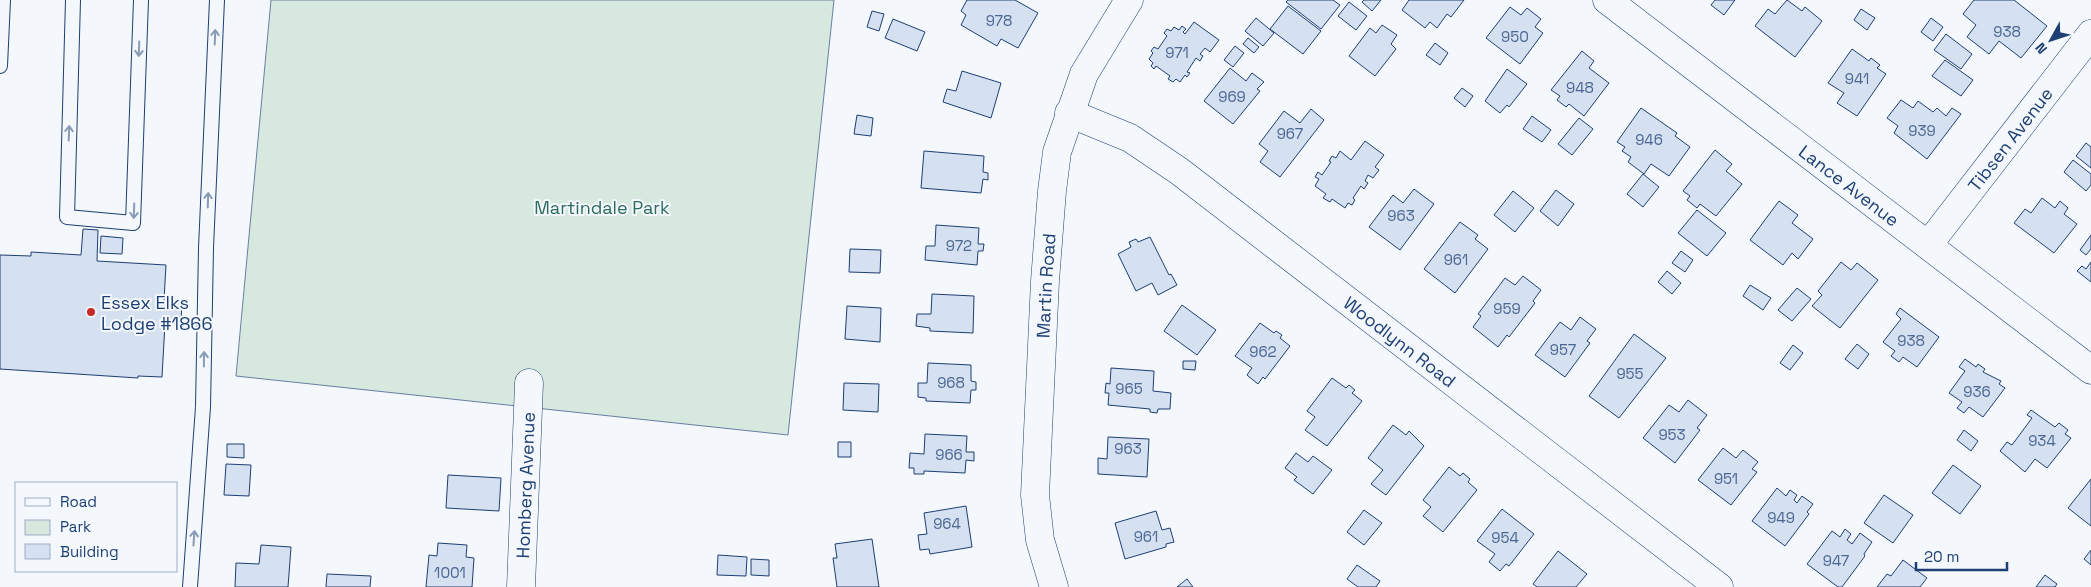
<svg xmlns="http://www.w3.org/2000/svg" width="2091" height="587" font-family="'Space Grotesk',sans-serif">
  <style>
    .green { fill: #d7e8df; stroke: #687fa3 }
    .building { fill: #d5e0f0; stroke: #1d3f73 }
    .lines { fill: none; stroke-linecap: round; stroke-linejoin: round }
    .lane-casing { stroke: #1d3f73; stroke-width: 16 }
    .street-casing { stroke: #1d3f73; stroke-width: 29 }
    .lane { stroke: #f4f7fb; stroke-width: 14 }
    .street { stroke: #f4f7fb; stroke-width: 28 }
    .oneway { stroke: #889bb7 }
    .poi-dot { fill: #c62828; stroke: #f4f7fb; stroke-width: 2 }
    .labels { text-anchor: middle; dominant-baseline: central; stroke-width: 4; stroke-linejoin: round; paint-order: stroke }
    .number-label { font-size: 15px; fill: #4b6792 }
    .street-label { font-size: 18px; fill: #1d3f73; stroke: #f4f7fb }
    .park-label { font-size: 18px; fill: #2c6c60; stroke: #f4f7fb }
    .poi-label { font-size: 18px; fill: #1d3f73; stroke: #f4f7fb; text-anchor: start }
  </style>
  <rect width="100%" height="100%" fill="#f4f7fb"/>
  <path class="green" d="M 271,0 L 834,0 L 788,435 L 236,376 Z"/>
  <path class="building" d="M 967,0 L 1015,0 L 1038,13 L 1018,48 L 1001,39 L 997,46 L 961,25 L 966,15 L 961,11 Z
    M 1288,0 L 1333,0 L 1340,5 L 1321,29 L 1286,2 Z
    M 1364,0 L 1381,0 L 1372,11 L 1362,2 Z
    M 1409,0 L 1464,0 L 1451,17 L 1447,14 L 1437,28 L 1430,22 L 1425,28 L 1402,10 Z
    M 1715,0 L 1735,0 L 1724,15 L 1711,5 Z
    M 1787,0 L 1802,11 L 1805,7 L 1822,21 L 1795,57 L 1755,26 L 1768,9 L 1775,14 Z
    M 1974,0 L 2014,0 L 2047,26 L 2021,58 L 1999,41 L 1989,54 L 1967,37 L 1976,25 L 1963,14 Z
    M 1349,2 L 1367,16 L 1356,30 L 1338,16 Z
    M 1288,6 L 1321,31 L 1303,54 L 1270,29 Z
    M 1510,7 L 1521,15 L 1527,8 L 1541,19 L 1535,27 L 1543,33 L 1520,64 L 1486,38 Z
    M 1861,9 L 1875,18 L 1867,30 L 1854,20 Z
    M 872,11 L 884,14 L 879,31 L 867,27 Z
    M 1256,18 L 1274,33 L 1263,46 L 1245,31 Z
    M 1931,18 L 1943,27 L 1933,41 L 1921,32 Z
    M 893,19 L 925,32 L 917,51 L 885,38 Z
    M 1194,22 L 1219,40 L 1210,52 L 1205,48 L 1200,54 L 1203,56 L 1200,61 L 1196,58 L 1187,72 L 1190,73 L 1187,77 L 1185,75 L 1180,82 L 1176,79 L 1173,82 L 1168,79 L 1170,76 L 1156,66 L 1154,69 L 1151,66 L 1153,63 L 1149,59 L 1153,53 L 1151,51 L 1154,47 L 1158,49 L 1167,36 L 1164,33 L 1167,29 L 1171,31 L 1174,27 L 1179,30 L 1182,26 L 1186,29 L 1183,32 L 1185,34 Z
    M 1382,25 L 1397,35 L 1391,44 L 1396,49 L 1375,76 L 1349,56 L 1370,28 L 1376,33 Z
    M 1946,34 L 1972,54 L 1961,69 L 1934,50 Z
    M 1248,38 L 1259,47 L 1254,53 L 1243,44 Z
    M 1435,43 L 1448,53 L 1440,65 L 1426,55 Z
    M 1235,46 L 1244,53 L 1233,67 L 1224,60 Z
    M 1852,49 L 1869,61 L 1871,58 L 1880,65 L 1877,68 L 1886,74 L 1857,116 L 1837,103 L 1844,93 L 1828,83 Z
    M 1582,51 L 1594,61 L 1589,68 L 1609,83 L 1584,116 L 1569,104 L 1566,107 L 1557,100 L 1560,96 L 1551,90 Z
    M 1945,60 L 1973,80 L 1961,96 L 1932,76 Z
    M 1230,68 L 1246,81 L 1252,73 L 1264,82 L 1257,89 L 1260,91 L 1233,124 L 1204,101 Z
    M 1507,69 L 1527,84 L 1509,107 L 1507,105 L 1500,113 L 1485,101 Z
    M 962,71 L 1001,83 L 991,118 L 943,102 L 947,89 L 956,91 Z
    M 1462,88 L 1473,96 L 1465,107 L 1454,98 Z
    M 1901,100 L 1913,108 L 1918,101 L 1933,112 L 1937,108 L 1946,116 L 1952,108 L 1961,114 L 1927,159 L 1894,133 L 1898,126 L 1887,118 Z
    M 1641,108 L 1677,133 L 1675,136 L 1690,147 L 1669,176 L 1651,164 L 1644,174 L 1628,162 L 1631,157 L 1622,151 L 1625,147 L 1617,142 Z
    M 1311,109 L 1324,120 L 1280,177 L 1260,162 L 1268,151 L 1259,144 L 1284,111 L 1300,123 Z
    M 857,115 L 873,118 L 871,136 L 854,134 Z
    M 1532,116 L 1551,130 L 1542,142 L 1523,129 Z
    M 1579,118 L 1593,129 L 1572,155 L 1558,144 Z
    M 1365,141 L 1384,155 L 1375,167 L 1379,170 L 1373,178 L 1368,175 L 1365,181 L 1368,183 L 1364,189 L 1361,186 L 1353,198 L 1355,200 L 1352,205 L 1348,203 L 1345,208 L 1332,199 L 1330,202 L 1323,198 L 1326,194 L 1315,186 L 1319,179 L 1315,177 L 1318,172 L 1322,175 L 1331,162 L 1329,161 L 1332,156 L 1336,158 L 1340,151 L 1351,160 Z
    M 2086,143 L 2091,147 L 2091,168 L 2076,156 Z
    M 1715,150 L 1732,164 L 1726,171 L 1742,184 L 1716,216 L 1700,204 L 1697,208 L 1687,200 L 1690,196 L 1683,191 Z
    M 924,151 L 984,156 L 983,172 L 988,173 L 988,180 L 983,179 L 981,193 L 921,188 Z
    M 2073,160 L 2091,174 L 2091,185 L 2086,191 L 2064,172 Z
    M 1643,174 L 1659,187 L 1643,207 L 1627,194 Z
    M 1414,189 L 1434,204 L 1400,250 L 1369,227 L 1393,195 L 1403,203 Z
    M 1556,190 L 1574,204 L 1558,226 L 1540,211 Z
    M 1513,191 L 1534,208 L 1515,232 L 1494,215 Z
    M 2042,198 L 2055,208 L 2060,201 L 2068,208 L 2064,214 L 2077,224 L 2054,253 L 2014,223 L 2025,209 L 2031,213 Z
    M 1779,201 L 1798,215 L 1792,223 L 1813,239 L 1798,259 L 1792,253 L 1783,265 L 1750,240 Z
    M 1697,210 L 1726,233 L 1707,256 L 1678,233 Z
    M 1460,222 L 1478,235 L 1475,239 L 1488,249 L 1455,293 L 1424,269 Z
    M 936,225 L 979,228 L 978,244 L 984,244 L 983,251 L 978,251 L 977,265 L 925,260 L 926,246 L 935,246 Z
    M 83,229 L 98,230 L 97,261 L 166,265 L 164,300 L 182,301 L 181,324 L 165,323 L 162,377 L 138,376 L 138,378 L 0,369 L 0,255 L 31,256 L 31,252 L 81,255 Z
    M 2091,235 L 2091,249 L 2086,255 L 2080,250 Z
    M 101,236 L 123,238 L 122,254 L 100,253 Z
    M 1150,237 L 1169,275 L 1171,274 L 1177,285 L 1158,295 L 1152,283 L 1136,291 L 1118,254 L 1131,247 L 1129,242 L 1136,239 L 1138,242 Z
    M 850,249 L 881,250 L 880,273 L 849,272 Z
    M 1681,251 L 1693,260 L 1685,272 L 1672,263 Z
    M 1841,262 L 1851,270 L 1857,263 L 1878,280 L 1840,328 L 1812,306 L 1822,295 L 1818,291 Z
    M 2091,262 L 2091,282 L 2077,271 L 2082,266 L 2086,269 Z
    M 1667,271 L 1681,283 L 1672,294 L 1658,282 Z
    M 1523,276 L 1541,290 L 1533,301 L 1535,303 L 1509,337 L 1507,335 L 1498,347 L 1473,327 L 1481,316 L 1478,314 L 1505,278 L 1515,285 Z
    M 1750,285 L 1771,298 L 1763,310 L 1743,296 Z
    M 1797,288 L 1811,299 L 1792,321 L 1778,310 Z
    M 932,294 L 974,296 L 973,333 L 930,331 L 930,328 L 916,326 L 917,314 L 931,314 Z
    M 1182,305 L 1216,330 L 1197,355 L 1164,331 Z
    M 847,306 L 881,308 L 880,342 L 845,339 Z
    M 1900,308 L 1939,337 L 1917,367 L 1903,357 L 1899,362 L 1891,356 L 1895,351 L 1883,342 L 1901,319 L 1896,314 Z
    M 1580,317 L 1596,329 L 1587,341 L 1590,343 L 1565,377 L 1535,355 L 1560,322 L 1571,330 Z
    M 1260,323 L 1274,333 L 1276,331 L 1282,335 L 1280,338 L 1290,346 L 1265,379 L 1263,377 L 1258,384 L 1247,375 L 1252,368 L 1235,356 Z
    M 1634,334 L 1666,358 L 1619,418 L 1589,396 Z
    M 1857,344 L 1869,354 L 1858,369 L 1845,359 Z
    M 1793,345 L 1803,353 L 1790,370 L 1780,363 Z
    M 1965,359 L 1976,367 L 1978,364 L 1985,369 L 1983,372 L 2001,381 L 1999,384 L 2005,388 L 1983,417 L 1969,407 L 1964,413 L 1957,408 L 1962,402 L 1949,393 L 1965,371 L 1959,367 Z
    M 1183,361 L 1196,361 L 1195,370 L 1183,369 Z
    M 928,363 L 971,365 L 971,381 L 976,382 L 976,390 L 971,390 L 970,403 L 926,401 L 926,398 L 918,397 L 918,383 L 927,383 Z
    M 1111,368 L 1154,371 L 1153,391 L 1171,393 L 1170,409 L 1158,409 L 1157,413 L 1150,412 L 1150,409 L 1108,405 L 1109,393 L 1105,393 L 1106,383 L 1110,384 Z
    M 1332,378 L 1346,388 L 1349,385 L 1355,390 L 1352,393 L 1362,401 L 1327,446 L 1305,430 L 1315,417 L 1307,411 Z
    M 844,383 L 879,384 L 878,412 L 843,410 Z
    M 1688,400 L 1707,415 L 1697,428 L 1700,430 L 1675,463 L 1643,438 L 1669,405 L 1679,412 Z
    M 2031,410 L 2055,427 L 2059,423 L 2068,430 L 2065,434 L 2071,438 L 2047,468 L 2035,459 L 2025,472 L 2000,451 L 2007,442 L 2012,445 L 2032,418 L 2027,415 Z
    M 1393,425 L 1406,435 L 1409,431 L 1424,446 L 1386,495 L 1371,484 L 1383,470 L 1368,458 Z
    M 1964,430 L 1978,441 L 1971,451 L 1957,440 Z
    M 925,434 L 967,436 L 966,452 L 974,452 L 974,461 L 966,460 L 965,473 L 924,471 L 924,474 L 914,474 L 914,468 L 909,468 L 910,453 L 924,454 Z
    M 1108,437 L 1149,439 L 1147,477 L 1098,474 L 1098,458 L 1107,459 Z
    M 838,442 L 851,442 L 851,457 L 838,457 Z
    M 227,444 L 244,444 L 244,458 L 227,457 Z
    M 1723,448 L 1736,458 L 1743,450 L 1758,462 L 1752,469 L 1757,472 L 1731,505 L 1698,480 Z
    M 1296,453 L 1308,462 L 1313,456 L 1332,470 L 1313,494 L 1294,480 L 1297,477 L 1285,468 Z
    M 226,464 L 251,465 L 249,496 L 224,495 Z
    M 1953,465 L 1981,486 L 1960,514 L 1932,493 Z
    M 1449,467 L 1460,476 L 1463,473 L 1470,479 L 1468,482 L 1477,490 L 1443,532 L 1423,516 L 1431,507 L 1423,500 Z
    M 448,475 L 501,478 L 499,511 L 446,508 Z
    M 2091,479 L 2091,526 L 2068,508 Z
    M 1777,488 L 1786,496 L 1790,490 L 1797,495 L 1794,500 L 1797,503 L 1802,496 L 1813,504 L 1807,512 L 1809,514 L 1785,546 L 1752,521 Z
    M 1884,495 L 1913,515 L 1893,543 L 1864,523 Z
    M 966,506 L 972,547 L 930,554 L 929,549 L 920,550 L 918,535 L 927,534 L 924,513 Z
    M 1502,509 L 1534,534 L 1509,566 L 1506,564 L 1500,571 L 1489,562 L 1495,554 L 1477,541 Z
    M 1364,510 L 1382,523 L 1364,545 L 1347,532 Z
    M 1156,511 L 1162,530 L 1170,528 L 1174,542 L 1166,544 L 1166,547 L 1125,559 L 1115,523 Z
    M 1845,529 L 1851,534 L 1847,540 L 1852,544 L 1860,533 L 1872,542 L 1864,554 L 1865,556 L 1842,587 L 1838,587 L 1807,564 L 1832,531 L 1840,537 Z
    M 872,539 L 879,587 L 837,587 L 833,558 L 837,558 L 835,544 Z
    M 438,543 L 467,545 L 466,557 L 474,558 L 472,587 L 426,587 L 429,555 L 437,556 Z
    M 261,545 L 291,547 L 288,587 L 235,587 L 236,563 L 259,564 Z
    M 2091,550 L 2091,565 L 2084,559 Z
    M 1558,551 L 1587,574 L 1576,587 L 1537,587 L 1533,584 Z
    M 718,555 L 747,557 L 746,576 L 717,575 Z
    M 751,559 L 769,560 L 769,576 L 751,575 Z
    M 1903,560 L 1927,578 L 1920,587 L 1877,587 L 1887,574 L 1891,576 Z
    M 1357,565 L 1380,581 L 1376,587 L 1358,587 L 1347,579 Z
    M 327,574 L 371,576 L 370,587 L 326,587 Z
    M 2045,575 L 2057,584 L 2055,587 L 2036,587 Z
    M 1187,579 L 1193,587 L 1177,587 Z"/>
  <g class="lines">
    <defs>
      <path id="lane" d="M 73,0 L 67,217 L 133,223 L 141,0
        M 0,66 L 3,0
        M 190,587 L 203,407 L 206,248 L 217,0"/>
      <g id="street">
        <path id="s1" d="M 1607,0 L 2091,370"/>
        <path id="s2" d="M 1069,113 L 1130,138 L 1179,171 L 1719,587"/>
        <path id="s3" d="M 1928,245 L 2091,34"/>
        <path id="s4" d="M 521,587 L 529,383"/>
        <path id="s5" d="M 1054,587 L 1040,540 L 1035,495 L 1045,281 L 1052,191 L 1057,152 L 1084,74 L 1129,0"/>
      </g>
    </defs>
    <use href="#lane" class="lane-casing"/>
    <use href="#street" class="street-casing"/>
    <use href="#lane" class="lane"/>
    <use href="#street" class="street"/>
  </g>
  <defs><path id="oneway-shaft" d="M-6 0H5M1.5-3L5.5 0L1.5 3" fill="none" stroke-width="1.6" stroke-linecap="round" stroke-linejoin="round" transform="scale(1.25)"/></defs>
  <g class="oneway">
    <use href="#oneway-shaft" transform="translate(215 37) rotate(-88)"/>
    <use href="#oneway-shaft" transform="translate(139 49) rotate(92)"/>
    <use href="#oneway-shaft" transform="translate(69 133) rotate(-88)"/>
    <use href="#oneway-shaft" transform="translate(208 200) rotate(-88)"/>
    <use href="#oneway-shaft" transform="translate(134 211) rotate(92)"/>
    <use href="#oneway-shaft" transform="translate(204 359) rotate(-89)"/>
    <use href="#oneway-shaft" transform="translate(194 538) rotate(-86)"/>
  </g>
  <circle class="poi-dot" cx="91" cy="312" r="5"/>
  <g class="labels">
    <g class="number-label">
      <text x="999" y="20">978</text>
      <text x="2007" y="31">938</text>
      <text x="1515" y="36">950</text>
      <text x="1177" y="52">971</text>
      <text x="1857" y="78">941</text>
      <text x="1580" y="87">948</text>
      <text x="1232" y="96">969</text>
      <text x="1922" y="130">939</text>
      <text x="1290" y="133">967</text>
      <text x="1649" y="139">946</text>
      <text x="1401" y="215">963</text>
      <text x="959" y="245">972</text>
      <text x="1456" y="259">961</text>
      <text x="1507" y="308">959</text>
      <text x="1911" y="340">938</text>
      <text x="1563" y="349">957</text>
      <text x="1263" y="351">962</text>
      <text x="1630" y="373">955</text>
      <text x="951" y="382">968</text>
      <text x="1129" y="388">965</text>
      <text x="1977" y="391">936</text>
      <text x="1672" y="434">953</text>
      <text x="2042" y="440">934</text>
      <text x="1128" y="448">963</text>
      <text x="949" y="454">966</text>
      <text x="1726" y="478">951</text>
      <text x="1781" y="517">949</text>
      <text x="947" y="523">964</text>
      <text x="1146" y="536">961</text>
      <text x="1505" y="537">954</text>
      <text x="1836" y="560">947</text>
      <text x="450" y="572">1001</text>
    </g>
    <g class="street-label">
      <text stroke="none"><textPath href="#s3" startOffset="134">Tibsen Avenue</textPath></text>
      <text stroke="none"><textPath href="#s1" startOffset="305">Lance Avenue</textPath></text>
      <text stroke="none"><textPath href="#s5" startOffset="304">Martin Road</textPath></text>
      <text stroke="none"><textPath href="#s2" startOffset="404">Woodlynn Road</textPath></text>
      <text stroke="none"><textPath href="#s4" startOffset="102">Homberg Avenue</textPath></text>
    </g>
    <g class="park-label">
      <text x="602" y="207">Martindale Park</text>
    </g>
    <g class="poi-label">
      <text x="101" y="302">Essex Elks<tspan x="101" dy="21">Lodge #1866</tspan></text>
    </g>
  </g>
  <rect x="15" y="482" width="162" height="90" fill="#f4f7fb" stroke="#9eadc5"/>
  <rect x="25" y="498" width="25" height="8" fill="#f4f7fb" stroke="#9eadc5"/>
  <text x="60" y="507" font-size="15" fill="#1d3f73">Road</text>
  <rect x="25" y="520" width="25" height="15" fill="#d7e8df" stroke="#9eadc5"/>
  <text x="60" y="532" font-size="15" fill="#1d3f73">Park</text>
  <rect x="25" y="544" width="25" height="15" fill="#d5e0f0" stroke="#9eadc5"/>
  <text x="60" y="557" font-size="15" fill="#1d3f73">Building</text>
  <g transform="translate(2051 40) rotate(230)" stroke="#f4f7fb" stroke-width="4" paint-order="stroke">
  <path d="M0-4L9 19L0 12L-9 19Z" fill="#1d3f73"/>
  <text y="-8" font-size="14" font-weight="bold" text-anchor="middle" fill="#1d3f73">N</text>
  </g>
  <path d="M1916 562v8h91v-8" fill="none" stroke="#1d3f73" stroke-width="2.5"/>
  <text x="1924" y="562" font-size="15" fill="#1d3f73" stroke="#f4f7fb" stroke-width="4" paint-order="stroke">20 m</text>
</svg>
